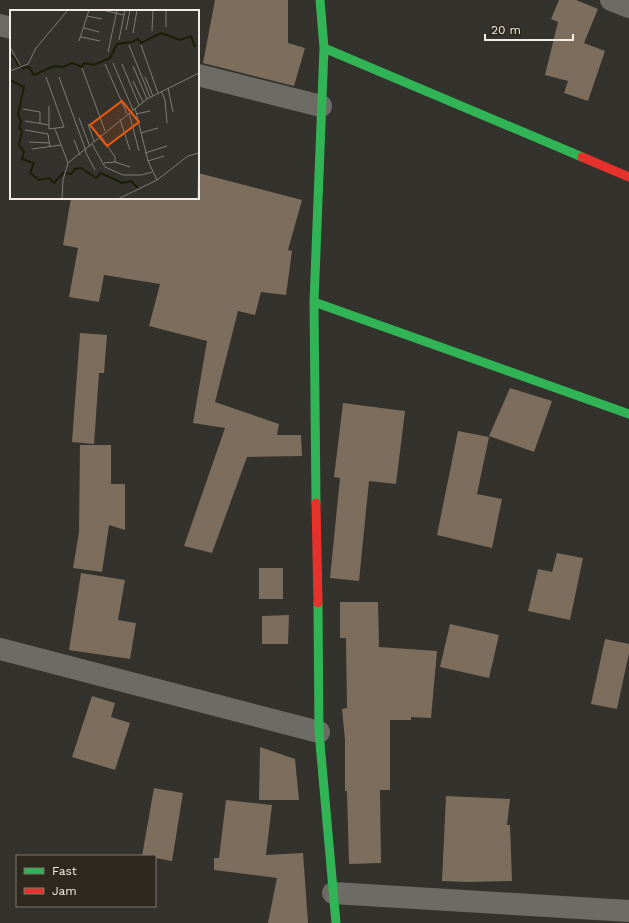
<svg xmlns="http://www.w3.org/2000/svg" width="629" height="923" font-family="'Work Sans',sans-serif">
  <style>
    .building { fill: #7d6d5c }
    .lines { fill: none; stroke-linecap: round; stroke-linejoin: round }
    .street { stroke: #6d6b66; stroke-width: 22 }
    .fast { stroke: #30b455; stroke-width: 9 }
    .jam { stroke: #e5322d; stroke-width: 9 }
    .inset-river { fill: none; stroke: #181f05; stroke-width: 2 }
    .inset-road { fill: none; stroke: #807d76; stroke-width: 1 }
    .view { fill: #e8590c; fill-opacity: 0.15; stroke: #e8590c; stroke-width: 2 }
    .inset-edge { fill: none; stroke: #f1ede6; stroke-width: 2 }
  </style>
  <rect width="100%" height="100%" fill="#34322c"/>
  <path class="building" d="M 215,0 L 288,0 L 288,43 L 305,48 L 294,86 L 203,63 Z
    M 559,0 L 576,0 L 598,9 L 584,43 L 605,51 L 588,101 L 564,93 L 568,81 L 545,75 L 558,22 L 551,19 Z
    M 198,173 L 302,200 L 288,250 L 292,251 L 286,295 L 261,292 L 255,315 L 238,311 L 215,402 L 279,424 L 277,435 L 301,435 L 302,456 L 247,457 L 212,553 L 184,546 L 225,428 L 193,423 L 207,341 L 149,326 L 160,284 L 104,275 L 99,302 L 69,297 L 78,248 L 63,245 L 71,198 L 198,198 Z
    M 80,333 L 107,335 L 104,373 L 99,373 L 94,444 L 72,442 Z
    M 510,388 L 552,401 L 534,452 L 489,436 Z
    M 343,403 L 405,411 L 396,484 L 369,481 L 359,581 L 330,578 L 340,478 L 334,477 Z
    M 458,431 L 489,437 L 477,494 L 502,499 L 492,548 L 437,535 Z
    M 80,445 L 111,445 L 111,484 L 125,484 L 125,530 L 109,525 L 102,572 L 73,568 L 79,532 Z
    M 557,553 L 583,558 L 570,620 L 528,611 L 538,569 L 552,572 Z
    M 259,568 L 283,568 L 283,599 L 259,599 Z
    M 81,573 L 125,580 L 118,620 L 136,623 L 130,659 L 69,650 Z
    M 340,602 L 378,602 L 379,647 L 437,651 L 431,718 L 411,717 L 411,720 L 390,720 L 390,790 L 380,790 L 381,863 L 349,864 L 347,791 L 345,791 L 345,740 L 342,709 L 347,708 L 346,638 L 340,638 Z
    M 289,615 L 288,644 L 262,644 L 262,616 Z
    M 450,624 L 499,635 L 489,678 L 440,667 Z
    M 605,639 L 629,644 L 629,653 L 617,709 L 591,704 Z
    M 92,696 L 115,703 L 111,717 L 130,723 L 115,770 L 72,757 Z
    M 260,747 L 295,759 L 299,800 L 259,800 Z
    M 154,788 L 183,793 L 172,861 L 155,858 L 155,856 L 142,856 Z
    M 446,796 L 510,799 L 507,825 L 510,825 L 512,881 L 467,882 L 442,881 Z
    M 226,800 L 272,805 L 266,855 L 303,853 L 308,923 L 268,923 L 277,878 L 214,870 L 214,858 L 219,858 Z"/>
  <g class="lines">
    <path class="street" d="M 611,0 L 629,7
      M 0,25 L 11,28
      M 198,75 L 321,106
      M 0,649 L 319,732
      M 333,893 L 629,911"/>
    <path class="fast" d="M 324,48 L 582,157
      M 314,302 L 629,414
      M 316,503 L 314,302 L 324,48 L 320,0
      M 318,603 L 319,732 L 336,923"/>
    <path class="jam" d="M 582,157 L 629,177
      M 316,503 L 318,603"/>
  </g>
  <g transform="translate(10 10)">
    <rect width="189" height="189" fill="#34322c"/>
    <path class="inset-river" d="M 0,45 L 5,48 L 9,57M 11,58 L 19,57 L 24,65 L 44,56 L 53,57 L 62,53 L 72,57 L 74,53 L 84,55 L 100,48 L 107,34 L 122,32 L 128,29 L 131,33 L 151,23 L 170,30 L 181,26 L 185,37M 0,70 L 14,77 L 8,105 L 11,112 L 9,118 L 12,121 L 9,135 L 14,142 L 12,149 L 24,153 L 20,163 L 29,170 L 39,168 L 44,173 L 54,162M 56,163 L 61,164 L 65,159 L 71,158 L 86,168 L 91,163 L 112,173 L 121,171 L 128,178"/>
    <path class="inset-road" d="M 92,0 L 114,5M 77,6 L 92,9M 156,17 L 156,0M 74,18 L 89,22M 116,20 L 120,0M 142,21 L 143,0M 123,23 L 127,0M 71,27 L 90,31M 109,30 L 115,0M 69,31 L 79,0M 119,35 L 140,87M 131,35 L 148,83M 0,37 L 10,55M 98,42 L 107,0M 103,53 L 123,100M 95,54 L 117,104M 112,54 L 129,95M 123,56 L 137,89M 72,58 L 95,121M 0,61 L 18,54 L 26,38 L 58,0M 36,67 L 54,117 L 39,119 L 39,96M 49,67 L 76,141M 135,67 L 143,86M 123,71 L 133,92M 158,78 L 163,102M 151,81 L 155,90 L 157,113M 125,98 L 138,151 L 147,170M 13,99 L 30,102 L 30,113M 119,103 L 129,141M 126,104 L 140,101M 69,108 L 80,137M 110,109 L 120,140M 15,111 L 39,115M 78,114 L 84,131M 45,119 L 58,153M 15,120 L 38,124 L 40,137M 131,123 L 148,118M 90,125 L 105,147 L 105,152M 64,130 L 70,145M 19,132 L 40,133M 82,134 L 95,157 L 113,165 L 131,165 L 142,162M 22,139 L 51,135M 75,141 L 85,160M 135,143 L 157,136M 138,151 L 154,146M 94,153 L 105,152 L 120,157M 52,189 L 53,170 L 58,153 L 137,89 L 189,63M 108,189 L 147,170 L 178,146 L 189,143M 188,189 L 189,133"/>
    <path class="view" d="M 112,91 L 129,112 L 97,136 L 80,115 Z"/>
    <rect width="189" height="189" class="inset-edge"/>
  </g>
  <rect x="16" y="855" width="140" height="52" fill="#2e291e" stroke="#7c776e"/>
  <rect x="24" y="868" width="20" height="6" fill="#30b455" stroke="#7c776e"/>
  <text x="52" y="875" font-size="12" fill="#f1ede6">Fast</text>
  <rect x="24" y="888" width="20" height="6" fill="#e5322d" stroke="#7c776e"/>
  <text x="52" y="895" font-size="12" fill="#f1ede6">Jam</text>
  <path d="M485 34v6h88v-6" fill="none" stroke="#f1ede6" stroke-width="2"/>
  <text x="491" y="34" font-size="12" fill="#f1ede6" stroke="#2e291e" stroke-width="3" paint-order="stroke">20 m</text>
</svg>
